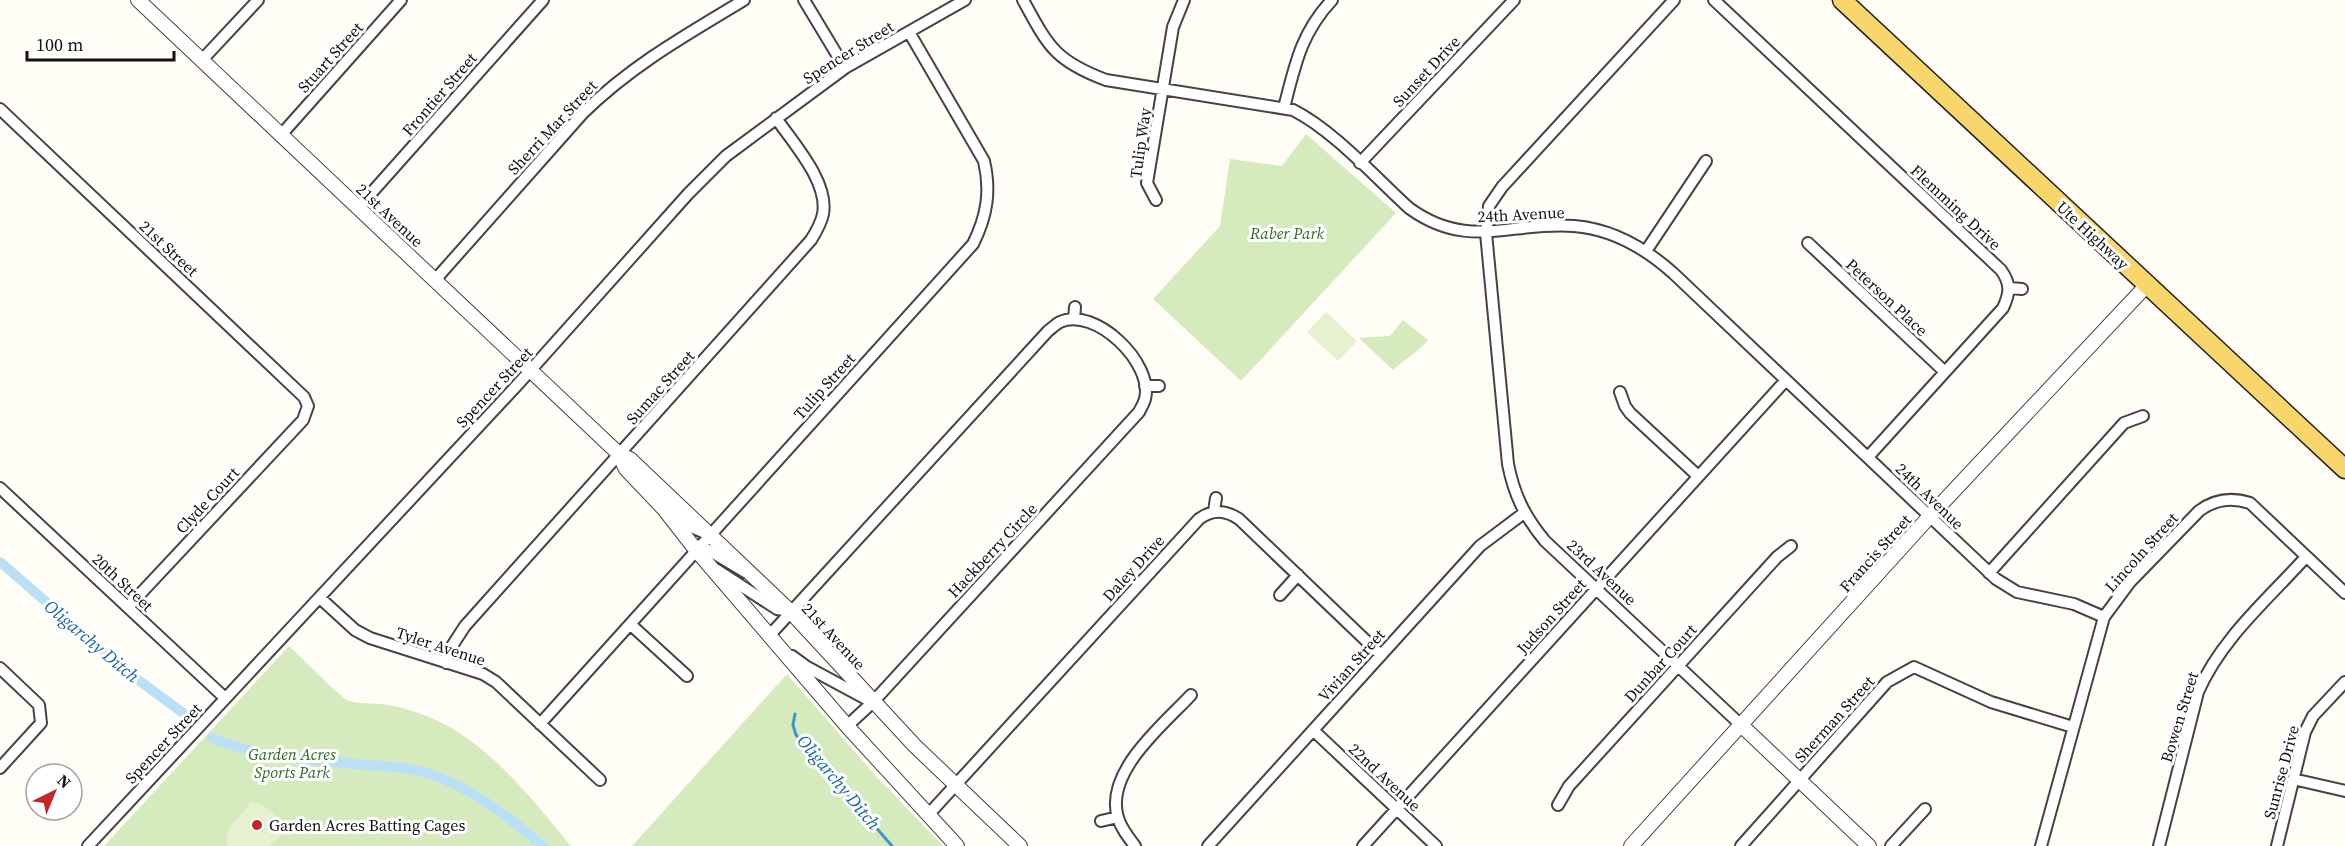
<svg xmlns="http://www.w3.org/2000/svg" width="2345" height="846" font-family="'Source Serif 4',serif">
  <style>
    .green { fill: #d5ebbd }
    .pitch { fill: #e6f2cf }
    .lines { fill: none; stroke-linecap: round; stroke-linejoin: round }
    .stream { stroke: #3f96cf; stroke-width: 3 }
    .canal { stroke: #b9e0f7; stroke-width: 10 }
    .minor-casing { stroke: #444; stroke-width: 14 }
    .tertiary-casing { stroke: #444; stroke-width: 16 }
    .primary-casing { stroke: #222; stroke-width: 21 }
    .minor { stroke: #fff; stroke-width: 10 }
    .tertiary { stroke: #fff; stroke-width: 14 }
    .primary { stroke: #f9d66b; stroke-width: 18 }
    .poi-dot { fill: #c4262e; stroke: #fff; stroke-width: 2 }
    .labels { text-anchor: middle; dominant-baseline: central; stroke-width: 6; stroke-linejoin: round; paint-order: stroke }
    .street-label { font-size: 16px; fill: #111; stroke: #fff }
    .park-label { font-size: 16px; font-style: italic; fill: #2f6b1f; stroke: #fff }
    .poi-label { font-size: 16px; fill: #111; stroke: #fff; text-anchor: start }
    .water-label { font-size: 18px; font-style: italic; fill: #1768a6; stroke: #fff }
  </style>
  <rect width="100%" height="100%" fill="#fffdf5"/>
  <path class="green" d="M 1306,134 L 1396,213 L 1241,381 L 1153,299 L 1220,226 L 1230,159 L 1282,166 Z
    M 1403,320 L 1428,340 C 1418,352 1405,359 1393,370 L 1359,338 L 1390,336 Z
    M 289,646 C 298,654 342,699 349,701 C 359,704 371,703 381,704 C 401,706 424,714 442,723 C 495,750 534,802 571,846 L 104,846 Z
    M 787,674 L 876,776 L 943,846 L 632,846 Z"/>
  <path class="pitch" d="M 1326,312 L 1357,341 L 1338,361 L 1307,332 Z
    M 250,801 C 267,805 280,817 284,833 L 268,846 L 227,846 C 222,825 244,818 250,801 Z"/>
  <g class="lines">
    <path class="stream" d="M 795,714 L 793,725 L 796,735 L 892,846"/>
    <path class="canal" d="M 0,562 L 125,670 L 187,716
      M 212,738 C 255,756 308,760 355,764 C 379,766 404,766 427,773 C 471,787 509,817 543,846"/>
    <defs>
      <path id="minor" d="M 804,0 L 845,68
        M 1023,0 C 1048,46 1055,61 1106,80 L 1293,110 C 1333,130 1375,177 1409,208 C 1468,251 1511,221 1574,226 C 1612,229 1645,248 1673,273 L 1996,579 L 2017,592 L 2074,604 L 2104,617
        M 1674,0 L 1502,187 L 1489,206 L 1486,233 L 1508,464 C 1514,495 1525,517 1545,541 L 1741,725
        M 1714,0 L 2001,270 C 2011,284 2010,293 2003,308 L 1868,457
        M 202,60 L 258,0
        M 1284,108 C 1295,65 1301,33 1332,0
        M 0,109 L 304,397 L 308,406 L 303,420 L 128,607
        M 281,135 L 401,0
        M 1360,163 L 1514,0
        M 1156,200 L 1147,183 L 1173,27 L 1184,0
        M 358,208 L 543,0
        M 1808,243 L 1945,372
        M 1646,251 L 1706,161
        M 435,280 L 583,113 C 632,65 686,35 744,0
        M 2010,288 L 2022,289
        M 1074,319 L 1075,307
        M 1145,386 L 1159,386
        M 1620,392 L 1625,406 L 1630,413 L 1698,476
        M 0,488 L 225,698
        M 1214,511 L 1216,498
        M 674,516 L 684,524 L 705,533
        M 700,545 L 745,572
        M 717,570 L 777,609 L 790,611
        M 1989,573 L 2124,423 L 2143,416
        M 1280,595 L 1298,575
        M 320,598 L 355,630 L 370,638 L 483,674 L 496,682 L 600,780
        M 630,624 L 687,676
        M 769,636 L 1048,331 C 1052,328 1056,324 1060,322 C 1095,306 1154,363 1145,399 C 1144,403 1141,408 1139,412 L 873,702 L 847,726
        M 792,656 L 807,667 L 872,702
        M 446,663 L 452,646 L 465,626 L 811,240 C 816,232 821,224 823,214 C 829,182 793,143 776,118
        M 0,668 L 39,705 L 41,723 L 0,768
        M 540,724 L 973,244 C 987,216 991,191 984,161 L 909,32
        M 1313,730 L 1436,846
        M 2293,779 L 2345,791
        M 1558,805 L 1569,786 L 1777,557 L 1791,546
        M 928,815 L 1199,519 C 1213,509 1225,510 1239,519 L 1381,655
        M 1101,821 L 1118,817
        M 88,846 L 520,382 L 688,194 L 726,156 L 845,68 L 965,0
        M 1135,846 C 1128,837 1121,828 1118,818 C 1104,772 1163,725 1191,695
        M 1208,846 L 1480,546 L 1524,513
        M 1363,846 L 1786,380
        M 1741,846 L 1887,682 L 1914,667 L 1991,702 L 2073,727
        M 1891,846 L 1925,809
        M 2041,846 L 2104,617 L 2130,582 L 2199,511 C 2215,499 2231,497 2250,503 L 2345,593
        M 2159,846 L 2198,692 C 2221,639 2267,600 2305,558
        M 2277,846 L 2305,732 L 2313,716 L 2345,682"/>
      <path id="tertiary" d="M 138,0 L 619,454 L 630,459 L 790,611 L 915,746 L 1020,846
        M 619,454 L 626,469 L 664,509 L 696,550 L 847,726 L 957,846
        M 1741,725 L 1869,846
        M 1631,846 L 1930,516 L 2147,285"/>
      <path id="primary" d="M 1842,0 L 2345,469"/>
    </defs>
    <use href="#minor" class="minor-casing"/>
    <use href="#tertiary" class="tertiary-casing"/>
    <use href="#primary" class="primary-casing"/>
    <use href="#minor" class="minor"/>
    <use href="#tertiary" class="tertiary"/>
    <use href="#primary" class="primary"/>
  </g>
  <circle class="poi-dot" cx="257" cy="825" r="6"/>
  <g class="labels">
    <g class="street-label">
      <text transform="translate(848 52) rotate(-32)">Spencer Street</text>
      <text transform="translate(330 57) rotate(-48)">Stuart Street</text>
      <text transform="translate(1426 71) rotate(-47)">Sunset Drive</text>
      <text transform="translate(439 94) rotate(-49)">Frontier Street</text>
      <text transform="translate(552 127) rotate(-47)">Sherri Mar Street</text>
      <text transform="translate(1140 143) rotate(-82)">Tulip Way</text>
      <text transform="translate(1956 207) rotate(43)">Flemming Drive</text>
      <text transform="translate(1521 214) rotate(-3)">24th Avenue</text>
      <text transform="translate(390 215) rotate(43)">21st Avenue</text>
      <text transform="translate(2093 235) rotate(43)">Ute Highway</text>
      <text transform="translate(169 248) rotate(43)">21st Street</text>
      <text transform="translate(1887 297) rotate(43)">Peterson Place</text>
      <text transform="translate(824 386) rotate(-48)">Tulip Street</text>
      <text transform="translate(494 387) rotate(-47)">Spencer Street</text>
      <text transform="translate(660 387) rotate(-48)">Sumac Street</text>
      <text transform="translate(1930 496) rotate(44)">24th Avenue</text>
      <text transform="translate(207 500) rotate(-47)">Clyde Court</text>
      <text transform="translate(992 550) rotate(-47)">Hackberry Circle</text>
      <text transform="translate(2141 552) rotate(-48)">Lincoln Street</text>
      <text transform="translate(1875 553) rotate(-48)">Francis Street</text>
      <text transform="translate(1133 568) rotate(-48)">Daley Drive</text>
      <text transform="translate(1602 572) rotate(43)">23rd Avenue</text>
      <text transform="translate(123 582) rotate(43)">20th Street</text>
      <text transform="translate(1551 616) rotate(-48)">Judson Street</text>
      <text transform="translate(834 636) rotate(47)">21st Avenue</text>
      <text transform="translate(441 646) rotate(18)">Tyler Avenue</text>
      <text transform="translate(1660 663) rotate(-48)">Dunbar Court</text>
      <text transform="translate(1351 665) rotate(-48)">Vivian Street</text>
      <text transform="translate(2179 717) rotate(-73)">Bowen Street</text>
      <text transform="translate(1834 719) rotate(-48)">Sherman Street</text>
      <text transform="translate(163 743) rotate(-47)">Spencer Street</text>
      <text transform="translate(2281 772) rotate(-75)">Sunrise Drive</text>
      <text transform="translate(1385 777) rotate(43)">22nd Avenue</text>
    </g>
    <g class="park-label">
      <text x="1287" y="233">Raber Park</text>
      <text x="292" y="754">Garden Acres<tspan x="292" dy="18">Sports Park</tspan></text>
    </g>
    <g class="poi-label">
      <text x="269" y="825">Garden Acres Batting Cages</text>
    </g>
    <g class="water-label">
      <text transform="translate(92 641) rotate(40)">Oligarchy Ditch</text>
      <text transform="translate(839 782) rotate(50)">Oligarchy Ditch</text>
    </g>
  </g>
  <g transform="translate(54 792) rotate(43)"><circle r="28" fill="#ffffff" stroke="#a0a0a0" stroke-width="1.5"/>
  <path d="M0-4.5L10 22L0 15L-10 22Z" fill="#c4262e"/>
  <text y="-9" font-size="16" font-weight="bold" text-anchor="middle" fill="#111111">N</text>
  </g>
  <path d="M27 51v9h147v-9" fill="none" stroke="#111111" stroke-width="3"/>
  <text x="36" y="51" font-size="18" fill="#111111" stroke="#ffffff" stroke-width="4.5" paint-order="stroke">100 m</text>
</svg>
